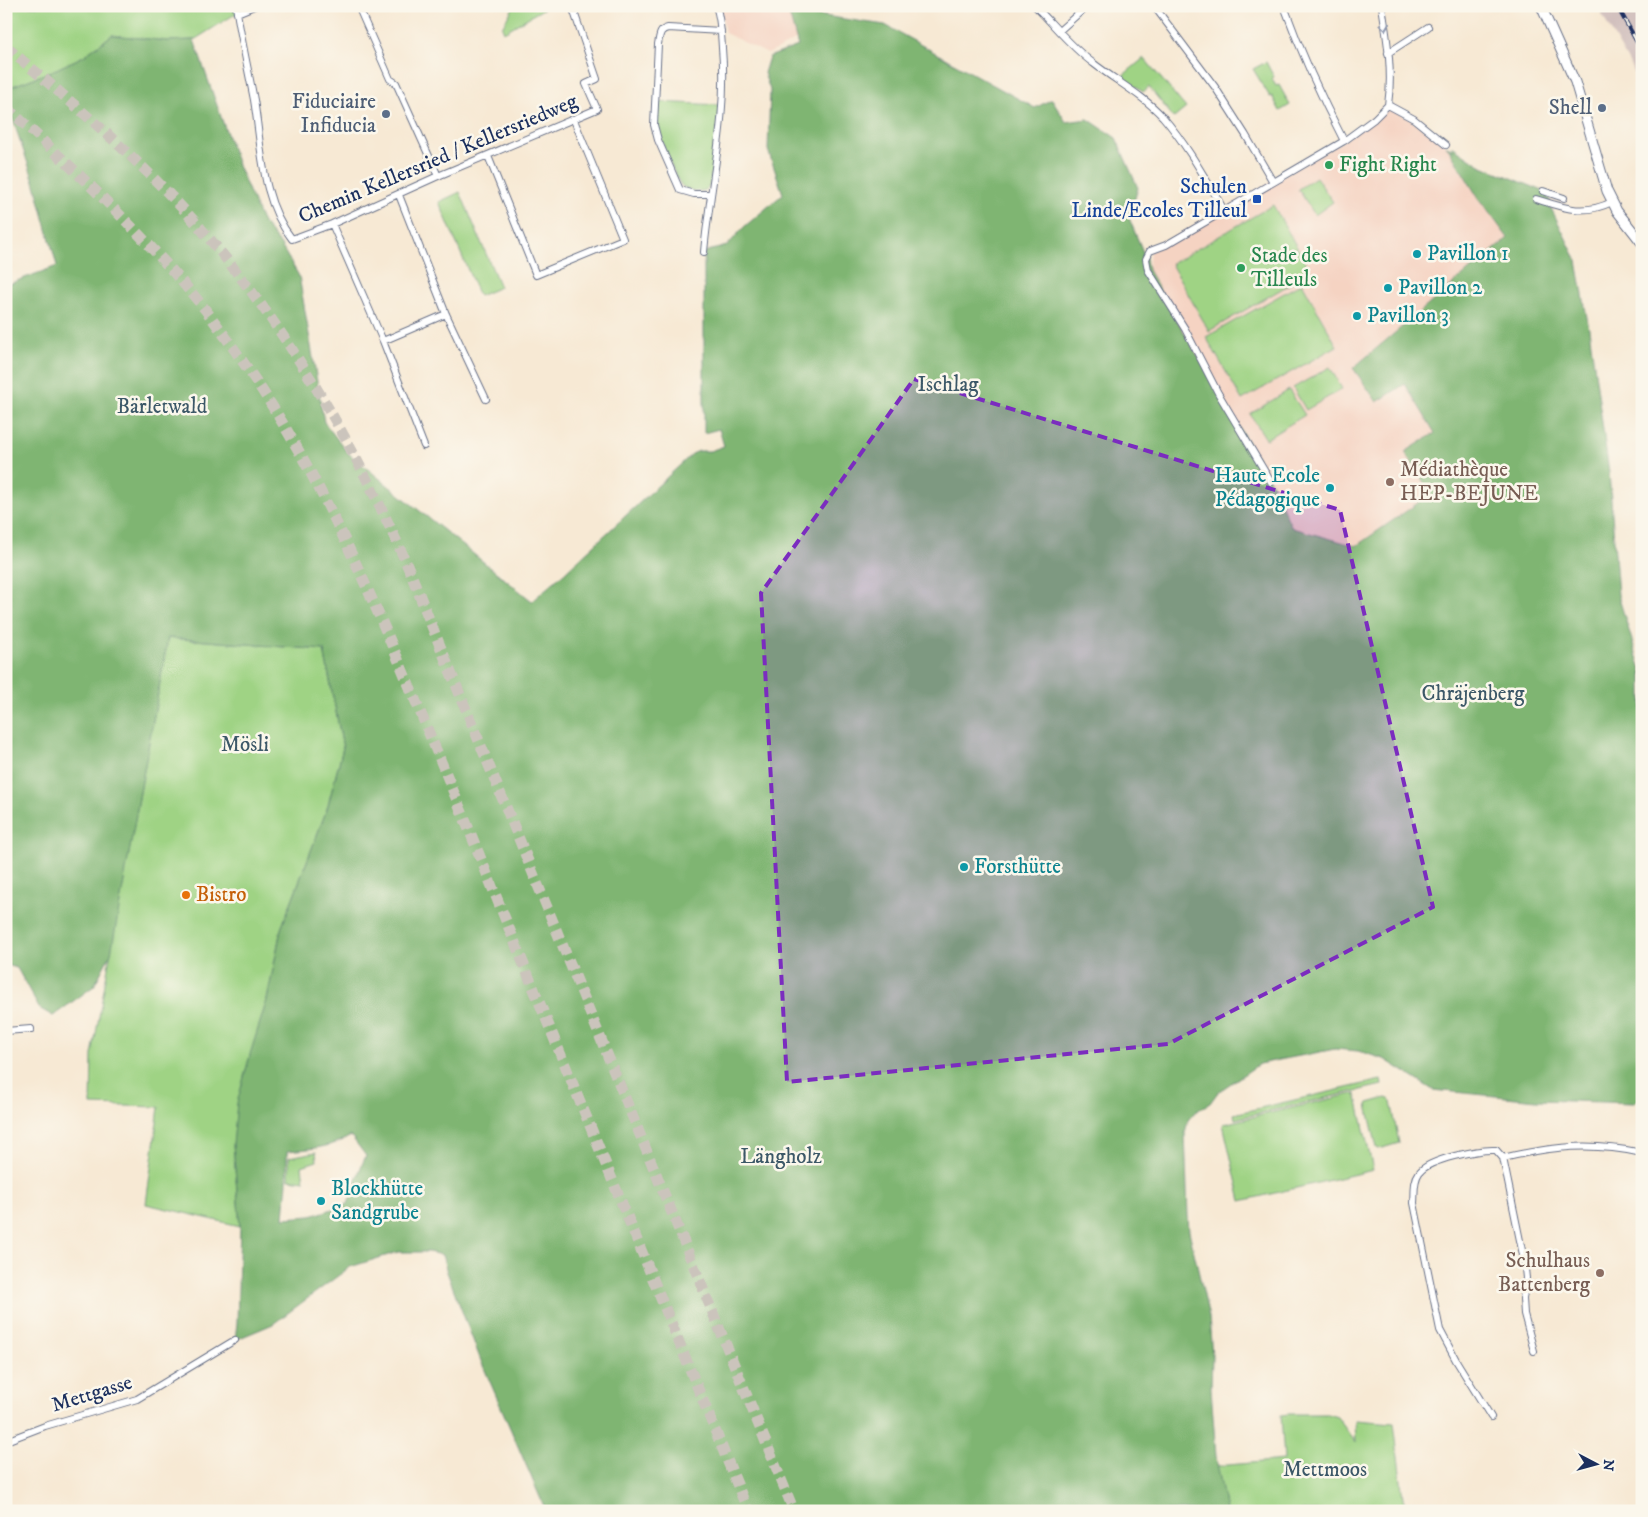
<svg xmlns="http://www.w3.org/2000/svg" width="1648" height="1517" font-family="'IM FELL DW Pica',serif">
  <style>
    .built { fill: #f5d3c2 }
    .industrial { fill: #d1c0bd }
    .green { fill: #9fd384; stroke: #5d8171 }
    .forest { fill: #7fb572; stroke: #4d7268; fill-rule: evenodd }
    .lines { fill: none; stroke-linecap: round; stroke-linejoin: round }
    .motorway-tunnel { stroke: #cbc4bc; stroke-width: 11; stroke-dasharray: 11 5.5; stroke-linecap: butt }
    .minor-casing { stroke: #687087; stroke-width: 8 }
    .secondary-casing { stroke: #687087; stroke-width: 11 }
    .minor { stroke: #fff; stroke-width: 6 }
    .secondary { stroke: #fff; stroke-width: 9 }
    .rail-casing { stroke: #1b2f5e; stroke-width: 4.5 }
    .rail { stroke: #fbf7ec; stroke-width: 2.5; stroke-dasharray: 8; stroke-linecap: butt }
    .oneway { stroke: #8d97ae }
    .marked { fill: #7b2cbf; fill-opacity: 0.2; stroke: #7b2cbf; stroke-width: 4; stroke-dasharray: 10 6; stroke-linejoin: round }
    .service-dot { fill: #5c6f8a; stroke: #fbf7ec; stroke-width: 2 }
    .leisure-dot { fill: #2e9e5b; stroke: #fbf7ec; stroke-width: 2 }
    .transit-dot { fill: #1a4fb4; stroke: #fbf7ec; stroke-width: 2 }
    .culture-dot { fill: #0f9aa8; stroke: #fbf7ec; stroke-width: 2 }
    .education-dot { fill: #8d6e63; stroke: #fbf7ec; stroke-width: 2 }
    .food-dot { fill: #e8710a; stroke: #fbf7ec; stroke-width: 2 }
    .labels { text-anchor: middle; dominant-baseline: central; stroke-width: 5; stroke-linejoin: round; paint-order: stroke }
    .service-label { font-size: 21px; fill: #4e5e75; stroke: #fbf7ec; text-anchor: end }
    .street-label { font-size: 21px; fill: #1b2f5e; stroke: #fbf7ec }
    .leisure-label { font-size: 21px; fill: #27864d; stroke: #fbf7ec; text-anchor: start }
    .transit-label { font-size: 21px; fill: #164399; stroke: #fbf7ec; text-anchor: end }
    .culture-label { font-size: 21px; fill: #0d838f; stroke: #fbf7ec; text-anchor: start }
    .park-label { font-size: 21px; fill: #3c5868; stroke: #fbf7ec }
    .education-label { font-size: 21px; fill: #785e54; stroke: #fbf7ec; text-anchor: start }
    .food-label { font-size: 21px; fill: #c56008; stroke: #fbf7ec; text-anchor: start }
  </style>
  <rect width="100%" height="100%" fill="#fbf7ec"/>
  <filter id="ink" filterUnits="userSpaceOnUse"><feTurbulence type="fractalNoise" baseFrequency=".02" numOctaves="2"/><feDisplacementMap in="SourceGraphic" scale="10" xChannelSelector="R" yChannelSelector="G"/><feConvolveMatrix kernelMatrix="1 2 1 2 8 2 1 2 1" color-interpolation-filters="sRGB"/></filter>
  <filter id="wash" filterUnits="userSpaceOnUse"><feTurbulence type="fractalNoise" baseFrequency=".0096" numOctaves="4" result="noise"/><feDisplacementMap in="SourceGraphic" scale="20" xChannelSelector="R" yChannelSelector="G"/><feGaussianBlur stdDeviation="1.12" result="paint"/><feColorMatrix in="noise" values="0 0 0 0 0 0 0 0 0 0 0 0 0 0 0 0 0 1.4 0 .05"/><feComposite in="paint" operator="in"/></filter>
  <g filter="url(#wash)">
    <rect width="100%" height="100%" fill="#f7e9d4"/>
    <path class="built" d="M 720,6 L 787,6 L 797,39 L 768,54 L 725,33 Z
      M 1388,105 L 1444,143 L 1479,199 L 1508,238 L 1353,368 L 1405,384 L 1436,433 L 1406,452 L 1432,493 L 1357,546 L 1292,528 L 1271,482 L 1148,270 L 1150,251 L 1344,141 Z"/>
    <path class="industrial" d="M 1597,6 L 1642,6 L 1642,86 Z"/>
    <path class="green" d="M 6,6 L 235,6 L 237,13 L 194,40 L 167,41 L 112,35 L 84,56 L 50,72 L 13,86 L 6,86 Z
      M 514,6 L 548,6 L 504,32 L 502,27 Z
      M 1144,58 L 1186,108 L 1174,118 L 1149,87 L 1143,92 L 1121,77 Z
      M 1266,62 L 1274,77 L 1272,79 L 1276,86 L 1279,85 L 1290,105 L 1280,111 L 1272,96 L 1270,97 L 1253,69 Z
      M 658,102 L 720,105 L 711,178 C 710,185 709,191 700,191 C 694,191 687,190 682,186 C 675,178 659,136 657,125 C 656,118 658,109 658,102 Z
      M 1316,177 L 1333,202 L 1315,215 L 1298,189 Z
      M 460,192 L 500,287 L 479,296 L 439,202 Z
      M 1273,205 L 1311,272 L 1209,331 L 1171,264 Z
      M 1302,283 L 1337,346 L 1242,400 L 1206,337 Z
      M 1330,367 L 1342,389 L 1306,410 L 1293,388 Z
      M 1289,390 L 1305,415 L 1266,439 L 1250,414 Z
      M 168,638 L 324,650 L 343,748 L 327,809 L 281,929 L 267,1000 L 244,1077 L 233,1144 L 240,1226 L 146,1204 L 159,1107 L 91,1105 L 92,1055 Z
      M 1381,1080 L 1382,1085 L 1235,1119 L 1234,1114 Z
      M 1356,1093 L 1373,1170 L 1241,1201 L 1223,1124 Z
      M 1386,1098 L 1389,1099 L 1391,1101 L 1399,1143 L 1379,1149 L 1377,1148 L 1367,1105 L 1368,1103 Z
      M 316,1152 L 317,1161 L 302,1166 L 304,1181 L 289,1179 L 289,1157 Z
      M 1289,1414 L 1327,1414 L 1337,1417 L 1356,1443 L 1355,1420 L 1394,1423 L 1403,1498 L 1407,1511 L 1226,1511 L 1217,1466 L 1284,1460 L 1281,1415 Z"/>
    <path class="forest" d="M 787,6 L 812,6 L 817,15 L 885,25 L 1035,108 L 1052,99 L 1066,122 L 1088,119 L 1116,138 L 1138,188 L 1129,218 L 1146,259 L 1148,270 L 1271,482 L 1292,528 L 1356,546 L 1431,494 L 1405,452 L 1435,433 L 1405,384 L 1377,402 L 1353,368 L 1508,238 L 1479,199 L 1446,145 L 1453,151 L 1452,146 L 1480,165 L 1543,191 L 1550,200 L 1549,204 L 1577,261 L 1589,329 L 1609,472 L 1618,595 L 1642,673 L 1642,1097 L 1634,1103 L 1537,1100 L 1433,1090 L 1384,1059 L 1358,1051 L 1335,1049 L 1259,1064 L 1218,1092 L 1210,1103 L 1195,1112 L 1188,1120 L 1185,1133 L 1188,1217 L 1189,1231 L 1209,1317 L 1212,1356 L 1211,1388 L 1216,1457 L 1226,1511 L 546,1511 L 481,1361 L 447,1272 L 442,1255 L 428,1252 L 398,1252 L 350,1267 L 273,1324 L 235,1340 L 237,1323 L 240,1226 L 233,1144 L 237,1103 L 251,1051 L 267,1000 L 281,929 L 327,809 L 343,748 L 324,650 L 168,638 L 111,953 L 94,986 L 53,1016 L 39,1008 L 17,968 L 6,965 L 6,285 L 57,266 L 34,181 L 6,100 L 6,86 L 13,86 L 50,72 L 84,56 L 112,35 L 167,41 L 194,40 L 239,168 L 262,221 L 280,244 L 299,276 L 324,422 L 349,454 L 532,601 L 564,573 L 692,454 L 699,451 L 710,451 L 724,446 L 719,429 L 704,433 L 704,252 L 727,246 L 744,227 L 783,194 L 768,150 L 770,90 L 764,73 L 769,57 L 798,46 ZM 351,1136 L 366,1156 C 358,1172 354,1187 348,1204 L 311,1216 L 284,1218 L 287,1182 L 287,1151 C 309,1149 331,1148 351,1136 Z"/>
  </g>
  <g filter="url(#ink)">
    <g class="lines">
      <path class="motorway-tunnel" d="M 6,47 C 72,102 138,158 195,222 C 278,316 343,424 395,538 C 407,563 417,589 427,614 L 794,1511
        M 6,107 C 76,171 145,235 204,308 C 222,331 239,356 256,381 C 320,477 366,583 411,690 C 438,754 465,819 491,884 C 576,1093 663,1302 748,1511"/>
      <defs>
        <path id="minor" d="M 236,6 C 241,38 248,69 254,100 C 262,148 261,200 292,239 L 332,224 L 438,176 L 597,109 L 586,84 L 597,79 L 572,6
          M 358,6 L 390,79 L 396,83 L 438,176
          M 1035,6 C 1054,25 1071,47 1093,63 C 1116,81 1143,95 1163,117 C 1187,145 1205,178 1224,210
          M 1154,6 L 1215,87 L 1245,134 L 1273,182
          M 1284,6 C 1301,53 1321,97 1344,141
          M 1382,6 C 1387,39 1393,72 1388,105
          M 237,13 L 254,6
          M 1059,31 L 1087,6
          M 1388,53 L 1428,27
          M 1388,105 L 1414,119 L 1446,145
          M 488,156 L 536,275 L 623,239 L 574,120
          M 1543,191 L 1564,198
          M 711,194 L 694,194 L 680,190 L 658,140 L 654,125 L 658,44 C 660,35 659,30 668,28 L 721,31
          M 399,195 L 446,314 L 486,399
          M 1536,199 C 1564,208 1583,216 1612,202
          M 332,224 L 383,341 L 424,446
          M 704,252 C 710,184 728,116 722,48 C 721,33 721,20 716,6
          M 383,341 L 446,314
          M 1271,482 L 1218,393 L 1185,329 L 1148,270 L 1146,259 L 1150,251 L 1166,245 L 1344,141 L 1374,119 L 1388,105
          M 6,1031 L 31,1029
          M 1503,1158 L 1524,1260 L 1526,1278 L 1523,1299 L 1524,1314 L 1534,1351
          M 6,1205 L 6,1206
          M 1491,1417 L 1457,1362 L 1440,1330 L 1414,1203 C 1415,1193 1413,1181 1419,1173 C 1428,1159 1480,1149 1496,1150 L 1503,1158 C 1553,1146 1591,1142 1642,1153
          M 6,1441 L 45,1426 L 137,1399 L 235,1340"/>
        <path id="secondary" d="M 1541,6 L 1575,82 L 1607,191 L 1617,211 L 1642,243"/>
      </defs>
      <use href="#minor" class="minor-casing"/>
      <use href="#secondary" class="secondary-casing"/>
      <use href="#minor" class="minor"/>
      <use href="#secondary" class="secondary"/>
      <defs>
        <path id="rail" d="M 1617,6 L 1642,51"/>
      </defs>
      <use href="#rail" class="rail-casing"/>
      <use href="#rail" class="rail"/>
    </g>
    <defs><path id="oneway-chevron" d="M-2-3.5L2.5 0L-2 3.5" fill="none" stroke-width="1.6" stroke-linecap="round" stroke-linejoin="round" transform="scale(1.25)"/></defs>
    <use class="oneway" href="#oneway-chevron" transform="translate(1385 27) rotate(82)"/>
  </g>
  <path class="marked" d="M 914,379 L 1340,510 L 1433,907 L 1168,1044 L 787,1082 L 761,593 Z"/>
  <g class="service-dot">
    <circle cx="1602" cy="108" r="5"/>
    <circle cx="386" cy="114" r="5"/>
  </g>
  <g class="leisure-dot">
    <circle cx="1329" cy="165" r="5"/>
    <circle cx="1241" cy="268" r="5"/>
  </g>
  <rect class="transit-dot" x="1252" y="194" width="10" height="10" rx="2.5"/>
  <g class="culture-dot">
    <circle cx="1417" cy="254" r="5"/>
    <circle cx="1388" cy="288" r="5"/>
    <circle cx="1357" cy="316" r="5"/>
    <circle cx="1330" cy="488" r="5"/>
    <circle cx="964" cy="867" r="5"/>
    <circle cx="321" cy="1201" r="5"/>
  </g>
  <g class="education-dot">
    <circle cx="1390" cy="482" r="5"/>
    <circle cx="1600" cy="1273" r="5"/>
  </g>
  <circle class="food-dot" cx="186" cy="895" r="5"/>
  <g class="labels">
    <g class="service-label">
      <text x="376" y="102">Fiduciaire<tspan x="376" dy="24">Infiducia</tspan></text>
      <text x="1592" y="108">Shell</text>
    </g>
    <g class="street-label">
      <text transform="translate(438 159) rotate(-23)">Chemin Kellersried / Kellersriedweg</text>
      <text transform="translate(92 1394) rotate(-17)">Mettgasse</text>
    </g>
    <g class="leisure-label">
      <text x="1339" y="165">Fight Right</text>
      <text x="1251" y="256">Stade des<tspan x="1251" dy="24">Tilleuls</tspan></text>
    </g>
    <g class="transit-label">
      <text x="1247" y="187">Schulen<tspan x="1247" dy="24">Linde/Ecoles Tilleul</tspan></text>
    </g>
    <g class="culture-label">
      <text x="1427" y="254">Pavillon 1</text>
      <text x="1398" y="288">Pavillon 2</text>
      <text x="1367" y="316">Pavillon 3</text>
      <text x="1320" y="476" text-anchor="end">Haute Ecole<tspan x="1320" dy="24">Pédagogique</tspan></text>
      <text x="974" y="867">Forsthütte</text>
      <text x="331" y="1189">Blockhütte<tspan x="331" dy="24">Sandgrube</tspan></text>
    </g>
    <g class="park-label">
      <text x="948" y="385">Ischlag</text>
      <text x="162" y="407">Bärletwald</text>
      <text x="1473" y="694">Chräjenberg</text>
      <text x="245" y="745">Mösli</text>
      <text x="781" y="1157">Längholz</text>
      <text x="1325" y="1470">Mettmoos</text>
    </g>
    <g class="education-label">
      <text x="1400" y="470">Médiathèque<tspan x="1400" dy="24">HEP-BEJUNE</tspan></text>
      <text x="1590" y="1261" text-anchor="end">Schulhaus<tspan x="1590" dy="24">Battenberg</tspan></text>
    </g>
    <g class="food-label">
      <text x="196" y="895">Bistro</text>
    </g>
  </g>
  <rect width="1648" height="1517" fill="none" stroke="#fbf7ec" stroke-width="25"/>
  <g transform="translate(1596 1464) rotate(96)" stroke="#fbf7ec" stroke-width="4" paint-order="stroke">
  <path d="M0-4L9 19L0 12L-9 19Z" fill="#1b2f5e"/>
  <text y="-8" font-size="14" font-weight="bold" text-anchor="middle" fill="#1b2f5e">N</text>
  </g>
</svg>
